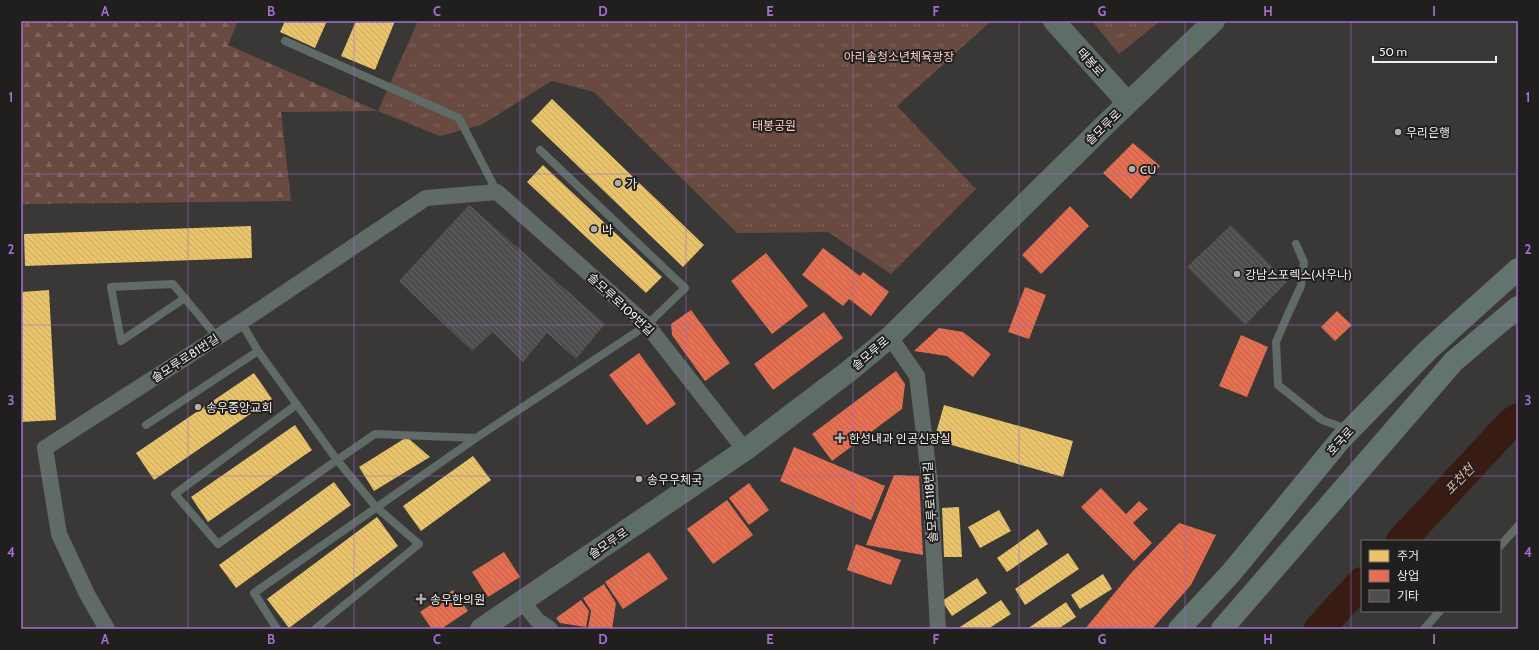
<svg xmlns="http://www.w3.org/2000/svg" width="1539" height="650" font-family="Cabin,'Noto Sans KR',sans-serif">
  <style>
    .grass { fill: url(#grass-tufts) }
    .forest { fill: url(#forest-firs) }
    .homes { fill: url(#homes-back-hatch) }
    .shops { fill: url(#shops-back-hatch) }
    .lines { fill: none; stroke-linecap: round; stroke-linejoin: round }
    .river { stroke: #381c13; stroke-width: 30 }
    .building { fill: url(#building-back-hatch) }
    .lane { stroke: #606b67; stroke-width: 8 }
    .street { stroke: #606b67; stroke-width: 16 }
    .secondary { stroke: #5e6e67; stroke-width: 22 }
    .primary { stroke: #63746e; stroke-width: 22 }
    .grid { fill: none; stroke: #a470cf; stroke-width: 1; stroke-opacity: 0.55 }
    .poi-dot { fill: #afaead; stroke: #201f1e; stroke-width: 1.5 }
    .labels { text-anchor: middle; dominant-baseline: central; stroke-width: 4; stroke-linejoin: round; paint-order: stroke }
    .park-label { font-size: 12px; fill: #f7cec1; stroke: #201f1e }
    .street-label { font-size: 12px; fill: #efedec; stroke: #201f1e }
    .poi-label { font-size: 12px; fill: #efedec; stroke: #201f1e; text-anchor: start }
    .water-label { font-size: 13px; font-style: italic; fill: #eead98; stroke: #201f1e }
    .neatline { fill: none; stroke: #a470cf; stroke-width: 1.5 }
    .grid-label { font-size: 13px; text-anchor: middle; font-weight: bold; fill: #a470cf }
  </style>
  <defs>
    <pattern id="grass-tufts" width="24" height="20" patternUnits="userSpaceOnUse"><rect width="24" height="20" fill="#684a41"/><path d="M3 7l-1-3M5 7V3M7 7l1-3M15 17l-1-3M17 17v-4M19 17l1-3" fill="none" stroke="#7e645d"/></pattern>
    <pattern id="forest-firs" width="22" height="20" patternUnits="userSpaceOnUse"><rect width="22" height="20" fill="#684a41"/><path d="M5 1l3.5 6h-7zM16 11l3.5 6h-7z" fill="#7e645d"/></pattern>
    <pattern id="homes-back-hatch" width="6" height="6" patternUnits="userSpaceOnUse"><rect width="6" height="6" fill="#e9c46a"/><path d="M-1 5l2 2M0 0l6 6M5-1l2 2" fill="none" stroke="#c1a561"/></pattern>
    <pattern id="shops-back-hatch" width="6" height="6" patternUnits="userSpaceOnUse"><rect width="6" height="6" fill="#e76f51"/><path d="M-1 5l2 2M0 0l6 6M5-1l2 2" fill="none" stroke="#b7634e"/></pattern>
    <pattern id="building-back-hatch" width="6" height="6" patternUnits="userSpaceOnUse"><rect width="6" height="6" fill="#4e4d4d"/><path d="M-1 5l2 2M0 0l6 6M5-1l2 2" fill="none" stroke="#686767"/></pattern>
  </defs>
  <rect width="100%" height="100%" fill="#393837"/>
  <path class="grass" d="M 418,21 L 991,21 L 897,106 L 976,189 L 891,274 L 828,232 L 737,233 L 594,92 L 552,81 L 481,125 L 440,136 L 378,111 Z
    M 1092,21 L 1160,21 L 1119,54 Z"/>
  <path class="forest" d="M 21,21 L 238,21 L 228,45 L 378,111 L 281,112 L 291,201 L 23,204 L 21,202 Z"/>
  <path class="homes" d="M 285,21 L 327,21 L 315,48 L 280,32 Z
    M 356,21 L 395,21 L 375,70 L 341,56 Z
    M 552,99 L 704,245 L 683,267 L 531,121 Z
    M 543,165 L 662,277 L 646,293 L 527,182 Z
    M 251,226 L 252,258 L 25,266 L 24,234 Z
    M 49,290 L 56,420 L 21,422 L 21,292 Z
    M 254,373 L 272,399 L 154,480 L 136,453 Z
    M 944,405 L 1073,441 L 1063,477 L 934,440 Z
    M 295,425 L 312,450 L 208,522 L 191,497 Z
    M 407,437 L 430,457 L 374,491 L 359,467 Z
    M 473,456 L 491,480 L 421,531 L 403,506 Z
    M 334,482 L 351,505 L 236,588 L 219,565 Z
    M 959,507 L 962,557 L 944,557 L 942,508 Z
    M 999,510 L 1011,531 L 980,548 L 968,527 Z
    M 377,517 L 398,546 L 289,628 L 267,599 Z
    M 1038,529 L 1048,544 L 1007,572 L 997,558 Z
    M 1068,553 L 1079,569 L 1025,605 L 1015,589 Z
    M 1103,574 L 1112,589 L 1080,609 L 1071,595 Z
    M 977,578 L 987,593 L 952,616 L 942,601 Z
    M 1001,600 L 1011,614 L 988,629 L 957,629 Z
    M 1066,602 L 1076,617 L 1058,629 L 1027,629 Z"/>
  <path class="shops" d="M 1133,143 L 1160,166 L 1131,199 L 1103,173 Z
    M 1070,206 L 1089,226 L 1041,274 L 1022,255 Z
    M 823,248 L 860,276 L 863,272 L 889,292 L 871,316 L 849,299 L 843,306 L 802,275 Z
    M 766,253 L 808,306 L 772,334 L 731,281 Z
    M 1025,287 L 1046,295 L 1029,339 L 1008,332 Z
    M 691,310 L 730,363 L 705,381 L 672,335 L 671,324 Z
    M 1337,311 L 1352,325 L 1335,341 L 1321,327 Z
    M 824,312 L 843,338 L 773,390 L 754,364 Z
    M 939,328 L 963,332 L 991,354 L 973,377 L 947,356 L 914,351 Z
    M 1241,335 L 1268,347 L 1247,397 L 1219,386 Z
    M 639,353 L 676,404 L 647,425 L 609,375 Z
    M 896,371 L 905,384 L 902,409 L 832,461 L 812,434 Z
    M 794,447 L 885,486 L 871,520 L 780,481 Z
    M 894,475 L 919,476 L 923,555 L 866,545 Z
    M 749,483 L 769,510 L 749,525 L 729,498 Z
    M 1101,488 L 1126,514 L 1139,501 L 1148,509 L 1133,523 L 1152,543 L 1134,561 L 1081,507 Z
    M 727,500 L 753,535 L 713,564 L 687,529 Z
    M 1179,523 L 1216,535 L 1191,585 L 1152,629 L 1085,629 L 1131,573 Z
    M 856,544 L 901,560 L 891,585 L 847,570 Z
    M 504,552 L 520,577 L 488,597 L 472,572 Z
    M 649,552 L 668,579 L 623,609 L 605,582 Z
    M 604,584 L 616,603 L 612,629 L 588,628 L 591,611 L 583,598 Z
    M 453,590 L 468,611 L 441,629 L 432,629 L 420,612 Z
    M 581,600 L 589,611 L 586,627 L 560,623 L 556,618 Z"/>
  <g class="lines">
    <path class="river" d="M 1401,541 L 1511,423 L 1518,418
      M 1319,629 L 1362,582"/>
  </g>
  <path class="building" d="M 469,205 L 605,324 L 576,359 L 547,333 L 523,362 L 493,332 L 472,351 L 399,281 Z
    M 1231,225 L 1287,282 L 1245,325 L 1187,267 Z"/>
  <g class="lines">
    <path class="lane" d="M 285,41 L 459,118 L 497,192
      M 1296,244 L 1304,262 L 1301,286 L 1288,314 L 1276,342 L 1278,385 L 1322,420 L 1347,429
      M 185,298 L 121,341 L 111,287 L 173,284 L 217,337
      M 258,351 L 337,460 L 375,434 L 476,438 L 254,593 L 277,629
      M 296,405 L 175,494 L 218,544 L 337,460 L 376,507 L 419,544 L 315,629
      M 146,425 L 258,351 L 241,322
      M 476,438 L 647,325 L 685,288 L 540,150
      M 1500,546 L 1518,526
      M 1424,629 L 1440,611"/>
    <path class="street" d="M 890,337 L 917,376 L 930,484 L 938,629
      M 522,601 L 537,620 L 550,629
      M 107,629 L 87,594 L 59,534 L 45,448 L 241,322 L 426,198 L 497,192 L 647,325 L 745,450"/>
    <path class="secondary" d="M 1054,21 L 1128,103
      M 481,629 L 745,450 L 849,371 L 890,337 L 1107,123 L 1214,21"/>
    <path class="primary" d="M 1179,629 L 1231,573 L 1341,439 L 1428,350 L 1518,269
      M 1222,629 L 1454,361 L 1518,307"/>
  </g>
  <path class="grid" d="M 188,21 L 188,629M 354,21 L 354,629M 520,21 L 520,629M 686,21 L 686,629M 853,21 L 853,629M 1019,21 L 1019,629M 1185,21 L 1185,629M 1351,21 L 1351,629M 21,174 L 1518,174M 21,325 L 1518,325M 21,476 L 1518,476"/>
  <g class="poi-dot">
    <circle cx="1398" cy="132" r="4"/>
    <circle cx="1132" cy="169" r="4"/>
    <circle cx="618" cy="183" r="4"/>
    <circle cx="594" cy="229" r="4"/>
    <circle cx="1237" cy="274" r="4"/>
    <circle cx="198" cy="407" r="4"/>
    <path d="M838 432h4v4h4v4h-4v4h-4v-4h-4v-4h4z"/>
    <circle cx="639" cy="479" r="4"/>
    <path d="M419 593h4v4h4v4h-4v4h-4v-4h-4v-4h4z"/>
  </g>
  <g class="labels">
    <g class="park-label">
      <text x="899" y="56">아리솔청소년체육광장</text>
      <text x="774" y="125">태봉공원</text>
    </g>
    <g class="street-label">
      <text transform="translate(1091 62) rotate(48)">태봉로</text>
      <text transform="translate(1103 127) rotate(-44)">솔모루로</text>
      <text transform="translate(621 304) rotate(43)">솔모루로109번길</text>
      <text transform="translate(870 353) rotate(-40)">솔모루로</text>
      <text transform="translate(185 358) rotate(-33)">솔모루로81번길</text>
      <text transform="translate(1340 441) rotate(-48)">호국로</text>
      <text transform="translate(930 502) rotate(-94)">솔모루로118번길</text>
      <text transform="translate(608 543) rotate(-34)">솔모루로</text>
    </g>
    <g class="poi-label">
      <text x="1406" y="132">우리은행</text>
      <text x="1140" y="169">CU</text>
      <text x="626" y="183">가</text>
      <text x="602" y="229">나</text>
      <text x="1245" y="274">강남스포렉스(사우나)</text>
      <text x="206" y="407">송우중앙교회</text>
      <text x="849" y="438">한성내과 인공신장실</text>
      <text x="647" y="479">송우우체국</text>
      <text x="430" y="599">송우한의원</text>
    </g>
    <g class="water-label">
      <text transform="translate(1459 479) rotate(-46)">포천천</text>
    </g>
  </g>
  <rect width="1539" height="650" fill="none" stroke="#201f1e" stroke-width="44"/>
  <rect x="1361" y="540" width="140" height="72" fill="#201f1e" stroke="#737170"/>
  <rect x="1369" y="550" width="20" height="12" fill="#e9c46a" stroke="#737170"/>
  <text x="1397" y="560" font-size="12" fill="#efedec">주거</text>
  <rect x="1369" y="570" width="20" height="12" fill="#e76f51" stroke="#737170"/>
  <text x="1397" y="580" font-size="12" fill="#efedec">상업</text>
  <rect x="1369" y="590" width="20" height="12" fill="#4e4d4d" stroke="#737170"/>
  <text x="1397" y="600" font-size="12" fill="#efedec">기타</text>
  <path d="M1373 56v6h123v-6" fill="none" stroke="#efedec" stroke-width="2"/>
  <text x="1379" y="56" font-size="12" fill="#efedec" stroke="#201f1e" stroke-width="3" paint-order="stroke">50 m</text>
  <rect x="22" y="22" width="1495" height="606" class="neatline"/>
  <g class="grid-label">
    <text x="105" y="16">A</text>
    <text x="271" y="16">B</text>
    <text x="437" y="16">C</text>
    <text x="603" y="16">D</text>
    <text x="770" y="16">E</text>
    <text x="936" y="16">F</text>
    <text x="1102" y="16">G</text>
    <text x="1268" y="16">H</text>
    <text x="1434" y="16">I</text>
    <text x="11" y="102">1</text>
    <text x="1528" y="102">1</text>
    <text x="11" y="254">2</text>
    <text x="1528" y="254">2</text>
    <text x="11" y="405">3</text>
    <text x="1528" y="405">3</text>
    <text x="11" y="557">4</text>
    <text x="1528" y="557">4</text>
    <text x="105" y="644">A</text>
    <text x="271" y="644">B</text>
    <text x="437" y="644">C</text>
    <text x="603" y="644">D</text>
    <text x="770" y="644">E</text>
    <text x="936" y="644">F</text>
    <text x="1102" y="644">G</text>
    <text x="1268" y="644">H</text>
    <text x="1434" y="644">I</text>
  </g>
</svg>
